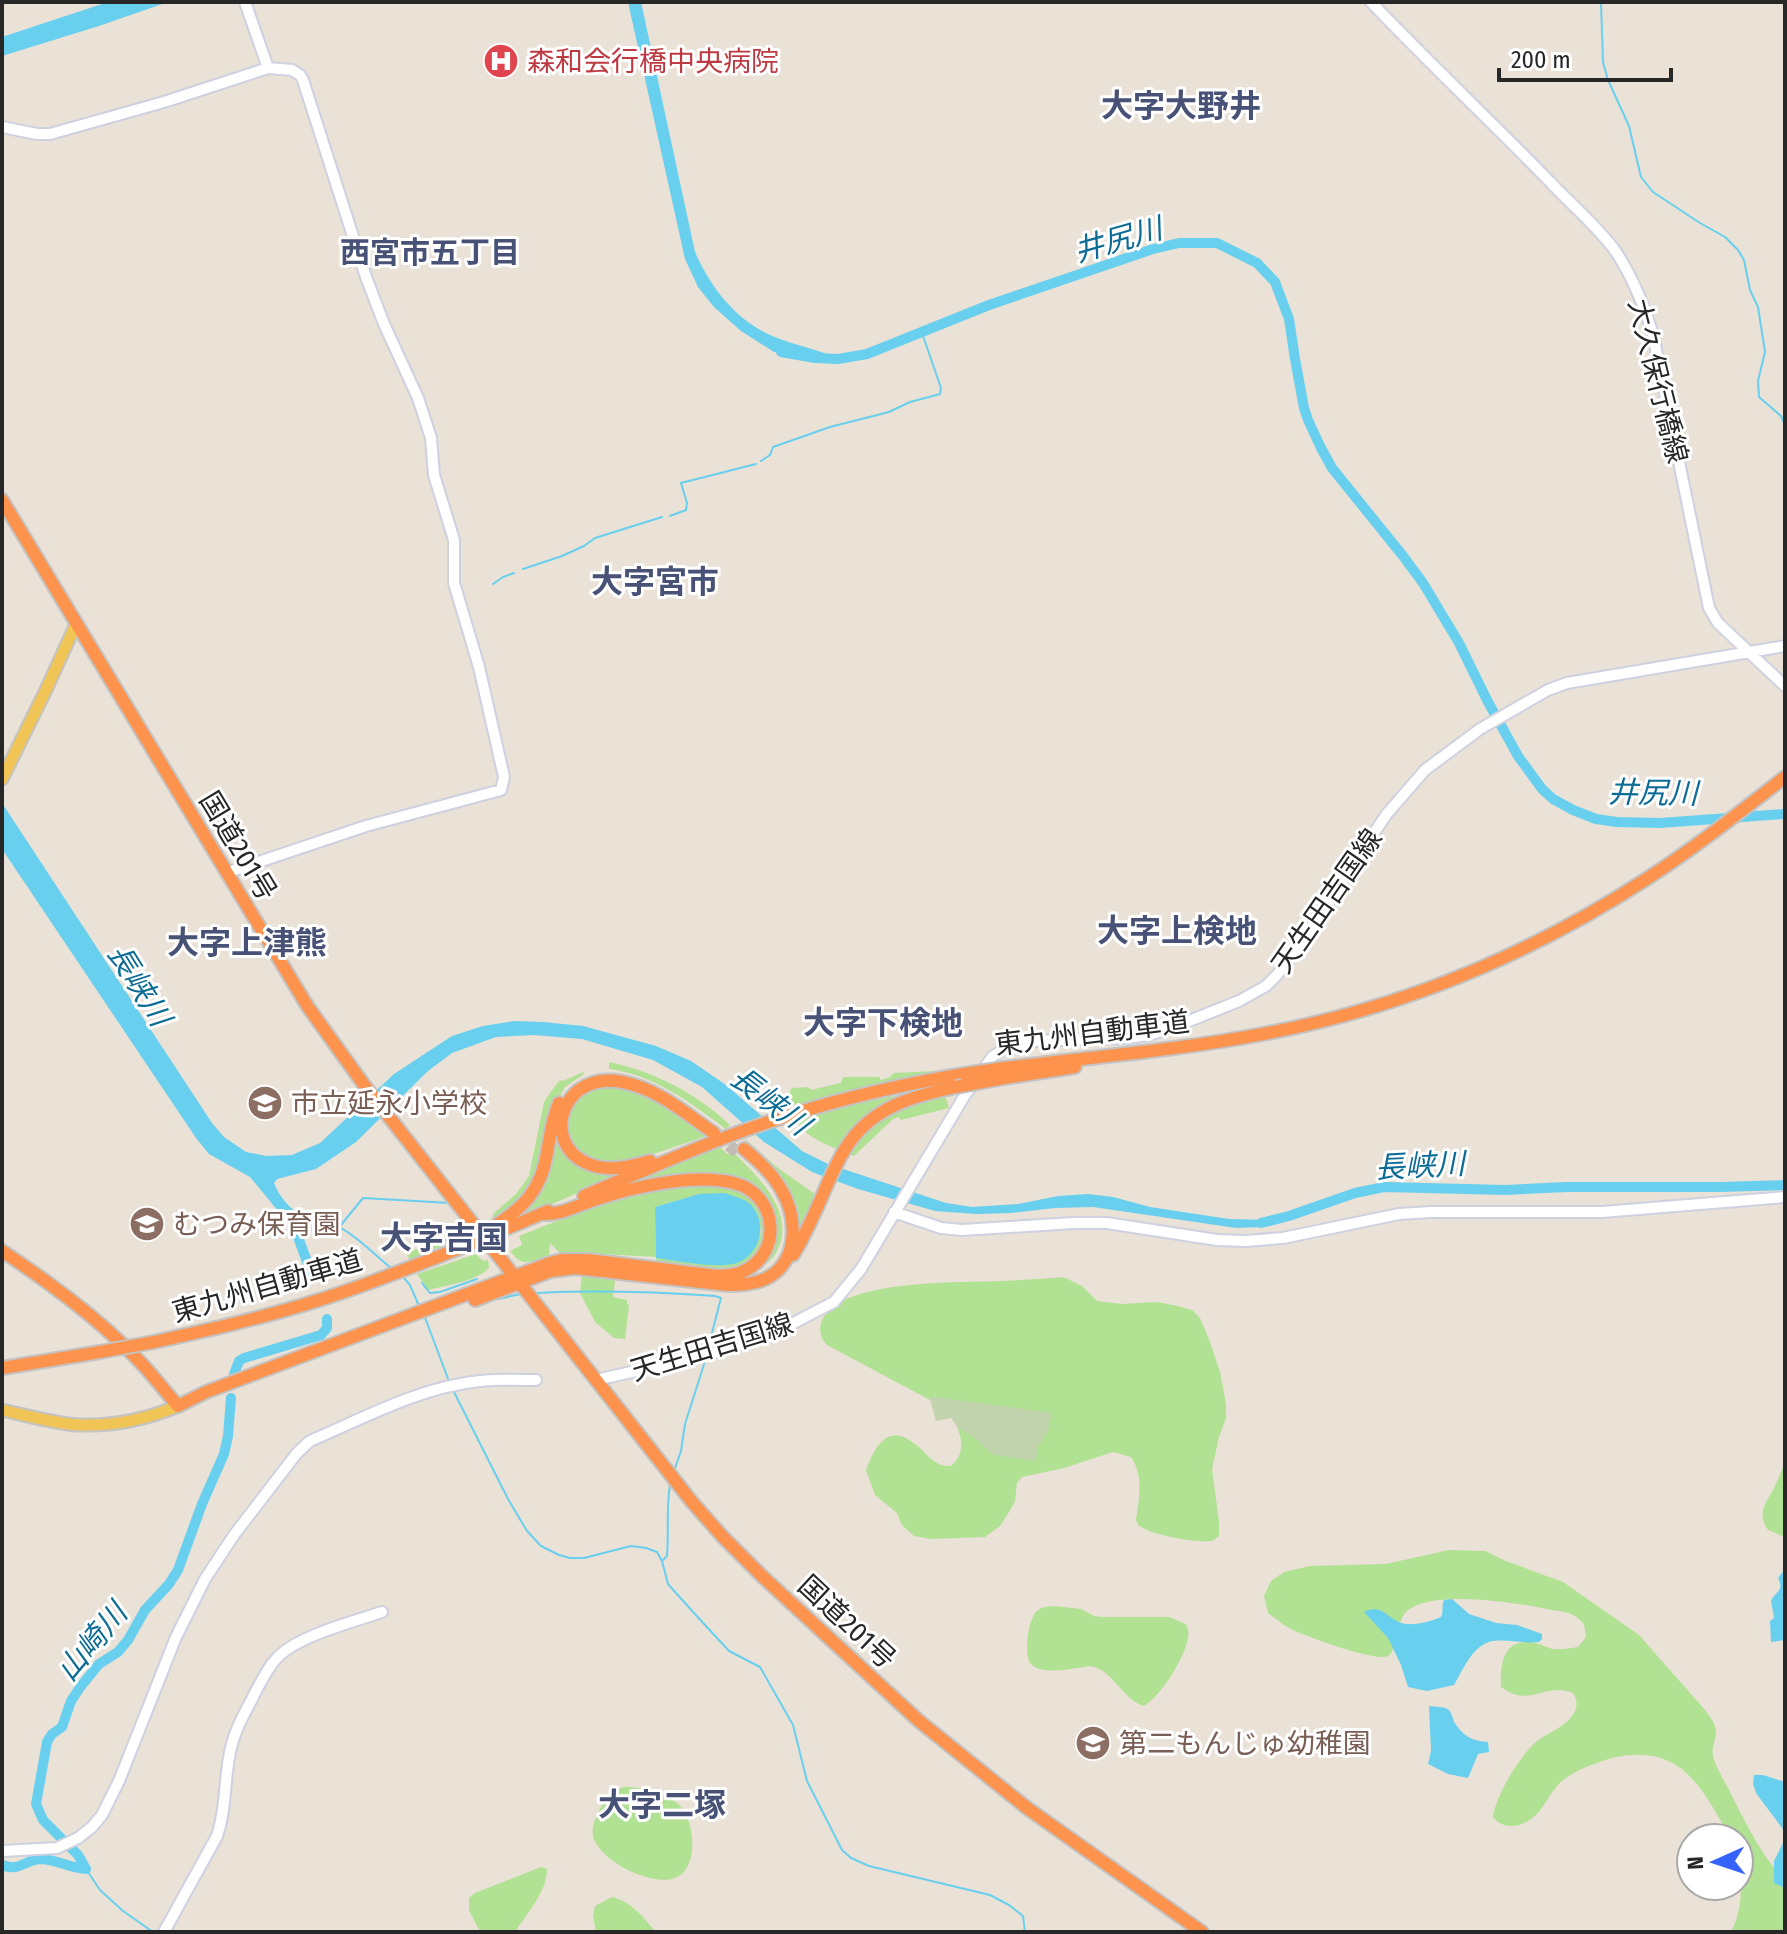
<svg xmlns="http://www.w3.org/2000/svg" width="1787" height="1934" font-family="'Fira Sans Condensed','Noto Sans JP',sans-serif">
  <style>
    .green { fill: #b1e193 }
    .cemetery { fill: #c2d4ae }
    .water { fill: #68d0ee }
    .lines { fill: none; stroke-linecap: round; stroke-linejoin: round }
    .stream { stroke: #68d0ee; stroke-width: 2 }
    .river { stroke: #68d0ee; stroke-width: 10 }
    .highway-tunnel { stroke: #c3bcb4; stroke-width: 12; stroke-dasharray: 12 6; stroke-linecap: butt }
    .secondary-casing { stroke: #cdd1e0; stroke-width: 14 }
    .primary-casing { stroke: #c3c3c3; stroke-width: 15 }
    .highway-casing { stroke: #c3c3c3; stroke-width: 16 }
    .secondary { stroke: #fff; stroke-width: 10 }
    .primary { stroke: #f0c556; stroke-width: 11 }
    .highway { stroke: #fe934e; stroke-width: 12 }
    .highway-bridge-casing { stroke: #c3c3c3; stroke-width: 16; stroke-linecap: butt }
    .highway-bridge { stroke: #fe934e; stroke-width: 12 }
    .labels { text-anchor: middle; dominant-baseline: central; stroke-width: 6; stroke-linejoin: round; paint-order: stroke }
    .health-label { font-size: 28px; fill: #be3a42; stroke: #fff; text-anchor: start }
    .street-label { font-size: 28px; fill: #272727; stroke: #fff }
    .education-label { font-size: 28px; fill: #785e54; stroke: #fff; text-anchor: start }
    .water-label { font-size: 30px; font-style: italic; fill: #0d6c95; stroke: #fff }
    .neighbourhood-label { font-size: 30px; font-weight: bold; fill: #485276; stroke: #fff }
    .quarter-label { font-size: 32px; font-weight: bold; fill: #485276; stroke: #fff }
  </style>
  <rect width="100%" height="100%" fill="#eae1d7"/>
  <path class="green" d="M 609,1062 C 655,1072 696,1093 730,1125 L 726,1129 C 689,1102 655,1075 609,1069 Z
    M 935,1071 L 936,1075 L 785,1109 L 787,1097 L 792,1088 L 808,1087 L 811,1090 L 841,1083 L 843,1077 L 879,1077 L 881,1080 L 890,1077 L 894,1073 Z
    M 583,1072 L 584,1074 L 565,1087 L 551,1112 L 542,1161 L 527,1196 L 501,1218 L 492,1221 L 493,1214 L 516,1194 L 529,1176 L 544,1102 L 552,1090 L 560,1080 L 563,1081 Z
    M 615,1084 C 648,1096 682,1110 706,1136 L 628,1163 L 597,1163 L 583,1156 L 571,1142 L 567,1131 L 567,1119 L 571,1106 L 589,1088 Z
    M 932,1088 L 889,1104 L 841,1151 C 826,1144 804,1136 796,1121 L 852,1105 Z
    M 945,1096 L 949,1108 L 901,1120 L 898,1117 L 893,1119 L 854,1156 L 849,1154 C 869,1117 907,1104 945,1096 Z
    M 556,1128 C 571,1169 582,1169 623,1173 L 518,1219 L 517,1216 L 533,1202 L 547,1173 Z
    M 744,1138 L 778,1168 L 819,1197 L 799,1235 L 799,1227 L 795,1208 Z
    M 720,1147 L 727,1154 L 734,1153 C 759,1177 795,1212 778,1249 C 774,1258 769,1263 760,1266 L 768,1203 L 759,1190 L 731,1177 L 622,1187 Z
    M 694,1185 C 710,1185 728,1184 743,1191 C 749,1193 753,1199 757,1203 C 779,1227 759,1264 730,1269 C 711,1273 676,1264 656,1261 L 656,1258 L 722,1265 L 757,1244 L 761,1232 L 759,1220 L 699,1194 L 655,1207 L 656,1257 L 584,1253 L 561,1254 L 550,1243 L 549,1255 C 529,1261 524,1269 510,1251 L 522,1245 L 519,1236 C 576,1213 633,1191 694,1185 Z
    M 463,1230 L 466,1230 L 469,1234 L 410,1260 L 407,1255 L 409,1252 Z
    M 476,1254 L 483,1261 L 488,1260 L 489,1268 C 475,1282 447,1285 428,1290 L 417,1274 Z
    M 582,1272 L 596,1274 L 615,1281 L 613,1297 L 627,1300 L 627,1304 L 629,1305 L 625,1339 L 614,1338 L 595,1322 L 580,1293 Z
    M 1063,1277 L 1082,1286 L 1097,1301 L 1122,1304 L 1157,1302 L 1178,1306 L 1192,1310 L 1200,1318 L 1210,1342 L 1220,1372 L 1226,1404 L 1226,1418 L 1219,1437 L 1212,1469 L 1219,1521 L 1219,1536 C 1217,1537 1216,1539 1214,1540 C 1204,1545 1155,1535 1145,1529 C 1138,1526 1139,1526 1136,1520 C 1139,1498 1144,1476 1131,1457 L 1113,1452 L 1064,1468 L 1022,1477 L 1017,1483 L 1015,1501 L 1009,1512 L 1000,1526 L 985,1537 L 930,1539 L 914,1536 L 902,1525 L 897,1513 L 875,1495 L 866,1470 C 875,1447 887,1422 915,1444 C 928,1454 934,1467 951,1466 C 971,1449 958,1422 943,1407 L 827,1345 C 821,1338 819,1333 821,1323 C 835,1278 962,1283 1001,1281 C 1021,1280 1042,1279 1063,1277 Z
    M 1785,1463 L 1785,1537 L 1768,1530 C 1756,1512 1766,1504 1774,1488 C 1778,1480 1781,1471 1785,1463 Z
    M 1449,1550 L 1485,1551 L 1506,1561 L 1563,1582 L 1639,1635 L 1705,1710 C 1710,1717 1716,1724 1716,1732 C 1716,1740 1711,1747 1713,1756 C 1716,1768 1724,1780 1729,1790 C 1745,1821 1760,1855 1785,1880 L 1785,1932 L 1731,1932 C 1747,1901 1739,1871 1739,1838 L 1730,1838 C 1725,1827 1718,1816 1712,1806 C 1687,1764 1661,1747 1612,1758 C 1597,1762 1574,1771 1562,1781 C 1550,1791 1544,1810 1531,1819 C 1519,1828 1502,1829 1493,1817 C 1496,1795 1520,1755 1537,1741 C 1548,1733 1564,1727 1572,1716 C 1578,1708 1578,1701 1573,1693 C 1571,1692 1562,1690 1560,1690 C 1536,1690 1526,1705 1501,1687 C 1500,1667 1502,1640 1529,1642 C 1537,1642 1545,1647 1553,1649 C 1562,1650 1570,1648 1578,1647 L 1586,1637 L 1584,1624 C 1581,1621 1578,1618 1575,1616 C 1569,1612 1559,1611 1551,1610 C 1520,1603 1430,1588 1406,1612 C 1396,1622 1397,1652 1388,1656 C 1375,1662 1308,1637 1293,1630 C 1284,1626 1276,1619 1268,1613 L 1264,1596 L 1271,1581 L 1284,1572 L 1310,1566 L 1386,1564 Z
    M 1054,1606 L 1081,1609 L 1094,1616 L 1103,1617 L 1169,1617 L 1186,1624 C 1188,1630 1189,1631 1188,1637 C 1187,1654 1159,1700 1143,1706 C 1120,1697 1114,1670 1090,1666 C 1076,1668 1045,1675 1033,1666 C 1022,1659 1028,1621 1036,1612 C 1041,1606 1047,1607 1054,1606 Z
    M 624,1787 C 642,1787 668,1792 681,1807 C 695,1823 699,1869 675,1878 C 652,1887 599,1861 593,1836 C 591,1827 597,1814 601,1807 C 606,1797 613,1790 624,1787 Z
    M 541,1867 L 547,1869 C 547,1891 527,1914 515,1932 L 480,1932 L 469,1910 L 469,1898 L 475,1893 Z
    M 612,1897 C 632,1902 643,1917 656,1932 L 596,1932 L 593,1916 L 595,1906 Z"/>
  <path class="cemetery" d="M 929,1396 L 1052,1413 L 1048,1431 L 1038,1446 L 1036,1461 L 994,1455 L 969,1434 L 958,1428 L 951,1418 L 936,1421 Z"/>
  <path class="water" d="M 108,2 L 168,2 L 99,26 L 2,56 L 2,37 Z
    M 628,2 L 641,2 L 695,252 C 710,286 734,318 768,334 C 787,343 808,347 827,354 L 832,360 L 774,352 L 741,331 L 714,307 L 698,287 L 685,259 Z
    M 2,803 L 212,1123 L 224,1137 L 246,1152 L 266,1156 L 292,1155 L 320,1143 L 394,1074 L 452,1036 L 483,1026 L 514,1021 L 543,1022 L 583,1026 L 656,1046 L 691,1061 L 726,1085 L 802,1151 L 828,1164 L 946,1203 L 972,1207 L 1018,1204 L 1058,1196 L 1088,1194 L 1113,1197 L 1150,1207 L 1229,1219 L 1269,1220 L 1277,1223 L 1262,1227 L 1236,1228 L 1093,1207 L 1055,1208 L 1011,1213 L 976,1214 L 935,1211 L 858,1189 L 812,1172 L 764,1142 L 702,1087 L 653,1060 L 582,1039 L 534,1035 L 496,1037 L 452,1053 L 428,1071 L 356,1142 L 316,1169 L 277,1179 L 274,1183 C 280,1198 288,1206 300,1215 L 297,1221 L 289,1219 L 278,1211 L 250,1177 L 209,1154 L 196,1138 L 2,849 Z
    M 725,1193 C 732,1196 743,1198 749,1203 C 770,1222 760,1258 733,1264 C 713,1268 677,1261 656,1258 L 655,1207 L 699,1194 Z
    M 1785,1569 L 1785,1640 L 1771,1642 L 1770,1621 L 1774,1618 L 1771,1601 C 1775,1591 1785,1592 1778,1578 Z
    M 1452,1599 L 1469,1614 L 1496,1623 L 1517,1625 L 1542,1634 L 1542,1639 L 1539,1642 C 1524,1644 1508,1639 1493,1641 C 1473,1644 1463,1670 1454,1685 L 1427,1691 L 1408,1687 L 1401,1665 L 1388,1638 L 1364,1612 C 1384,1602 1389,1623 1407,1624 C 1419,1625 1431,1621 1441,1617 C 1444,1611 1441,1606 1444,1600 Z
    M 1429,1706 C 1434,1707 1444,1706 1449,1710 C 1450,1711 1454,1720 1454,1722 C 1463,1736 1472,1741 1488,1742 L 1489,1752 L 1478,1754 L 1468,1778 L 1448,1774 L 1428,1764 L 1431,1751 Z
    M 1754,1775 L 1763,1775 L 1785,1782 L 1785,1888 L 1774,1883 L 1774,1861 L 1784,1841 L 1785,1832 L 1756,1793 L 1753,1784 Z"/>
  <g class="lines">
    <path class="stream" d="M 1601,2 L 1603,62 L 1608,80 L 1629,126 L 1641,177 L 1653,192 L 1700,223 L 1725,237 L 1738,250 L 1744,260 L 1750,290 L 1758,307 L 1765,352 L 1758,381 L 1759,397 L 1781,416 L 1785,425
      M 761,461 L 770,455 L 773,447 L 830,427 L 889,412 L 910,402 L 940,394 L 941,388 L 922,333
      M 670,516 L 686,510 L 687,503 L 681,483 L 756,464
      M 523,569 L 562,556 L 584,546 L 595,538 L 662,517
      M 493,584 L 503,577 L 514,573
      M 298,1218 C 344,1219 358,1241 391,1268
      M 341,1225 L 363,1198 L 450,1203
      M 403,1277 L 410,1285 L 419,1306
      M 422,1283 L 430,1293 L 440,1292 L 477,1279
      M 538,1293 C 597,1290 656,1292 715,1296 L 721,1298 L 707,1352
      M 498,1299 L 521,1294
      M 424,1315 L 450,1384
      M 453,1390 L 508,1499 L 527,1531 L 541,1546 L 559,1555 L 570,1558 L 584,1558 L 631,1546 L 646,1548 L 657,1552 L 662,1561 L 668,1584 L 694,1613 L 729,1651 L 760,1667 L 793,1725 L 807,1781 L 842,1850 L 851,1858 L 869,1866 L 990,1895 L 1009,1905 L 1023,1916 L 1025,1932
      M 674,1471 L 681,1451 L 685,1424 L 706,1358
      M 663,1560 L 667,1556 C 669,1532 666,1509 670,1485
      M 86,1869 L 100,1890 L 123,1911 L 153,1932"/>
    <path class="river" d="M 781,352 L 815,358 L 838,359 L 867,354 L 989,305 L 1153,249 L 1179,243 L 1217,243 L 1257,263 L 1275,282 L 1289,319 L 1295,359 L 1304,408 L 1308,420 L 1321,448 L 1332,468 L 1403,556 L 1423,583 L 1459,643 L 1488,702 L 1518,756 L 1542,789 L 1553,799 L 1573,810 L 1596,819 L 1617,822 L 1660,823 L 1785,814
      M 284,1210 L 291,1218 L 313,1278
      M 1261,1223 L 1289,1216 L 1355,1193 L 1384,1187 L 1506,1190 L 1567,1187 L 1720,1187 L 1785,1185
      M 234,1374 L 239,1361 L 244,1358 L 321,1335 L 327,1328 L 327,1319
      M 2,1865 C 20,1872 24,1860 40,1859 C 56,1859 71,1869 86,1869
      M 86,1869 L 78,1855 L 43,1820 L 36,1804 L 47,1742 L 52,1734 L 62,1727 L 71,1701 L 81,1686 L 99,1664 L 118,1652 L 128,1640 L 145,1610 L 169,1584 L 178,1570 L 202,1504 L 224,1454 L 228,1436 L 231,1398"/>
    <path class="highway-tunnel" d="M 715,1134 L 737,1152"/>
    <defs>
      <path id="secondary" d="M 245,2 L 268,68
        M 1371,2 C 1430,64 1493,123 1553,185 C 1571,204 1601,230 1616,252 C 1633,278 1644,305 1653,335 L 1709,608 L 1718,623 L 1785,686
        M 2,127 L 37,134 L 50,134 L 164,102 L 268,68 L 292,70 L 300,75 L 303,80 L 366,277 L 384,324 L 418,398 L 431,438 L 434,475 L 454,540 L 454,583 L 479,667 L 504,777 L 501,790 L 366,826 L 226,873
        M 894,1212 L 941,1228 L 962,1230 L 1074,1223 L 1107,1223 L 1217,1240 L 1246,1241 L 1283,1238 L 1399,1214 L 1431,1212 L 1602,1212 L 1785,1197
        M 596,1380 L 706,1355 L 743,1344 L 780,1330 L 834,1302 L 861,1269 L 965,1095 L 993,1056 L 1011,1046 L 1031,1041 L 1126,1038 L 1149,1035 L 1174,1027 L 1239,1001 L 1266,986 L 1277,975 L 1298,948 L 1386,815 L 1425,770 L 1480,729 L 1548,690 L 1567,683 L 1785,646
        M 2,1851 L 57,1848 L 78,1838 L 92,1827 L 102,1815 L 119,1781 L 176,1637 L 205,1579 L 234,1535 L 297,1453 L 310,1441 C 364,1418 420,1387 480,1381 C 498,1379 518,1380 536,1380
        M 164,1932 L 217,1836 C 226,1810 224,1785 229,1758 C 232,1737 241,1719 251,1701 C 258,1687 266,1670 276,1659 C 296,1636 353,1622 382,1612"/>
      <path id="primary" d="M 2,779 L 45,692 L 76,624
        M 2,1410 C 25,1415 59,1425 81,1425 C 115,1426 147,1419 178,1406"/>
      <path id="highway" d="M 2,500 L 308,1007 L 367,1089 L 692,1502 L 722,1536 L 763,1577 L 919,1721 L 1027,1808 L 1202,1932
        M 1004,1068 C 1092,1057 1181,1050 1268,1033 C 1404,1007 1533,953 1648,878 C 1696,847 1740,812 1785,777
        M 1004,1078 L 1075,1067
        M 650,1161 C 630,1167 608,1172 589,1164 C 537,1144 562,1061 634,1085 C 664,1094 689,1116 714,1133
        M 584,1196 C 652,1167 719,1137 790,1115 C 847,1097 905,1084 964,1074
        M 492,1228 C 523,1208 541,1191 547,1153 C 550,1136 552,1119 559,1103
        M 496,1233 L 548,1211
        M 2,1251 C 52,1284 101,1320 142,1364 C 154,1377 166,1392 178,1406
        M 793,1255 C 802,1241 809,1225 816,1210 C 826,1188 835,1163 849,1143 C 875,1106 914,1096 956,1087
        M 475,1300 L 551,1271 L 575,1268 L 728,1285 C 741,1285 754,1284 765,1279 C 799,1263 798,1219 782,1191 C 773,1174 759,1161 744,1149
        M 154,1342 C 208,1330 262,1318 316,1301 C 371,1284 424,1262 478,1241
        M 2,1368 L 100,1352
        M 178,1406 L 206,1392 L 550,1263 L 562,1260 L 588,1260 L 718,1276 C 727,1275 735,1275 742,1272 C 784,1254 778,1194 734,1183 C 694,1173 633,1187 594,1200 C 576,1206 561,1215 541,1214"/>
    </defs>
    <use href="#secondary" class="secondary-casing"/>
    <use href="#primary" class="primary-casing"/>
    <use href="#highway" class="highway-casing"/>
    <use href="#secondary" class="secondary"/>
    <use href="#primary" class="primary"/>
    <use href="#highway" class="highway"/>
    <defs>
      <path id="highway-bridge" d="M 964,1074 L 1004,1068
        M 956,1087 L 1004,1078
        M 478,1241 L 496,1233
        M 100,1352 L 154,1342"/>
    </defs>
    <use href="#highway-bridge" class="highway-bridge-casing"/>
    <use href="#highway-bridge" class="highway-bridge"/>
  </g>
  <defs>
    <symbol id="hospital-disc" viewBox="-11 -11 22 22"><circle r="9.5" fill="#e0444e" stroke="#fff"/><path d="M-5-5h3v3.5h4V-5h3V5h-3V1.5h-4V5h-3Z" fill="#fff"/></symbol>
    <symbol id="school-disc" viewBox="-11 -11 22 22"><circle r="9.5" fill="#8d6e63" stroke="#fff"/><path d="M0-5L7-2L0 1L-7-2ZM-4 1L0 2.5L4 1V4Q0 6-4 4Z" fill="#fff"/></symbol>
  </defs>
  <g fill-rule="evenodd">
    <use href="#hospital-disc" x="481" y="41" width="40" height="40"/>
    <use href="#school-disc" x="245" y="1083" width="40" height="40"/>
    <use href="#school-disc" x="127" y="1204" width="40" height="40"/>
    <use href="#school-disc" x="1073" y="1723" width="40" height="40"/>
  </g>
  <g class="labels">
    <g class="health-label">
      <text x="527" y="61">森和会行橋中央病院</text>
    </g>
    <g class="street-label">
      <text transform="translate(1658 381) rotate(76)">大久保行橋線</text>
      <text transform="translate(238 846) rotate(59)">国道201号</text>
      <text transform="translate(1327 901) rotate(-55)">天生田吉国線</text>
      <text transform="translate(1092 1033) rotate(-7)">東九州自動車道</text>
      <text transform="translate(267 1286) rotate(-16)">東九州自動車道</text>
      <text transform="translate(712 1347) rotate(-17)">天生田吉国線</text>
      <text transform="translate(847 1622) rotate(43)">国道201号</text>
    </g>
    <g class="education-label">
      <text x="291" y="1103">市立延永小学校</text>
      <text x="173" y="1224">むつみ保育園</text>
      <text x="1119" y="1743">第二もんじゅ幼稚園</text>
    </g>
    <g class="water-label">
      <text transform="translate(1118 240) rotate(-16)">井尻川</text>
      <text transform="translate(1653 793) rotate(1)">井尻川</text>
      <text transform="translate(139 985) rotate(58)">長峡川</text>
      <text transform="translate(770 1101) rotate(38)">長峡川</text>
      <text transform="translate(1420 1166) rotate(-3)">長峡川</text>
      <text transform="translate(92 1642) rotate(-50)">山崎川</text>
    </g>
    <g class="neighbourhood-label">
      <text x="430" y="253">西宮市五丁目</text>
    </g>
    <g class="quarter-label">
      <text x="1181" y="106">大字大野井</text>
      <text x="655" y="582">大字宮市</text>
      <text x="1177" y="931">大字上検地</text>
      <text x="247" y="943">大字上津熊</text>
      <text x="883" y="1023">大字下検地</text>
      <text x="444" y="1238">大字吉国</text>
      <text x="662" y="1805">大字二塚</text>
    </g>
  </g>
  <rect width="1787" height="1934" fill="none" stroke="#272727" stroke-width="8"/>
  <g transform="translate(1715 1862) rotate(267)"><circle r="38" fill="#ffffff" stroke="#a9a9a9" stroke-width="2"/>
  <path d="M0-6L14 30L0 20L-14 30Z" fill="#3462fa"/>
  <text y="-12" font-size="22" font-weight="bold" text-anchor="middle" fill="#272727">N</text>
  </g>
  <path d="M1499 68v12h172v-12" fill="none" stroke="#272727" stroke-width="4"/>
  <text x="1511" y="68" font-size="24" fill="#272727" stroke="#ffffff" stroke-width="6" paint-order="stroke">200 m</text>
</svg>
